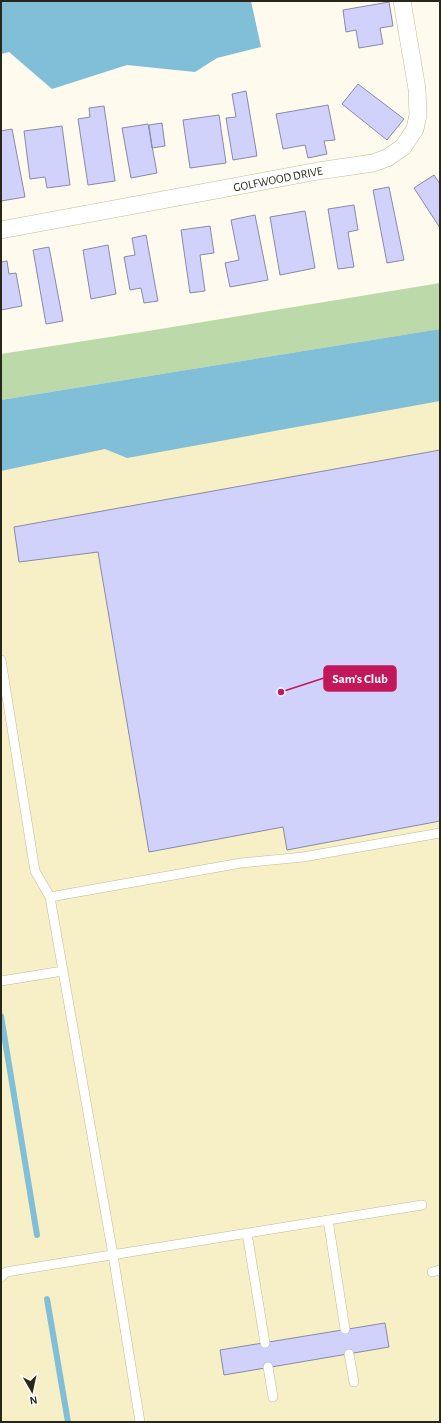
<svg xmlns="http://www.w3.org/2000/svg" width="441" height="1423" font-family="'Alegreya Sans',sans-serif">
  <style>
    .built { fill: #f7efc5 }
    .green { fill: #bcdaa9 }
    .water { fill: #81bfd8 }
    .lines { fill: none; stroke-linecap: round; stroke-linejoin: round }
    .stream { stroke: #81bfd8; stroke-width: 6 }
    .building { fill: #d1d2fc; stroke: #8989a8 }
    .lane-casing { stroke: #c0ba99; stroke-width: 10 }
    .street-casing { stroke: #c0ba99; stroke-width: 18 }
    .lane { stroke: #fff; stroke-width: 9 }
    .street { stroke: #fff; stroke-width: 17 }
    .labels { text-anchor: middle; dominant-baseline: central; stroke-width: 4; stroke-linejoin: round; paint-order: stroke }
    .street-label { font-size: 12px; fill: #29271a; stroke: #fff }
    .leader { fill: none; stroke: #c2185b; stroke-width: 1.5 }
    .callout-dot { fill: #c2185b; stroke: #fff; stroke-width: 1.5 }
    .callout { fill: #c2185b; stroke: #c2185b; stroke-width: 1.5 }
    .callout-label { font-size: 13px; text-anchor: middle; font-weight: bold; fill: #fff }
  </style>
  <rect width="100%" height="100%" fill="#fefbee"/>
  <path class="built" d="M 440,306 L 440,1422 L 1,1422 L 1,376 Z"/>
  <path class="green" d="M 440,283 L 440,329 L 1,400 L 1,354 L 148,331 Z"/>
  <path class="water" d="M 1,1 L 251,1 L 261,47 L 217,58 L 195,72 L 127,65 L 52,89 L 9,52 L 1,54 Z
    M 440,329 L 440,401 L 127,458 L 105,449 L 1,471 L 1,400 Z"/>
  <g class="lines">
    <path class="stream" d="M 1,1016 L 37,1235
      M 47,1299 L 68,1422"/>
  </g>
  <path class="building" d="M 389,2 L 393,26 L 380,28 L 383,44 L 359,48 L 356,30 L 346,32 L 343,10 Z
    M 358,84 L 404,119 L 387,140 L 342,104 Z
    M 246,91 L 257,156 L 233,160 L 226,118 L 236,117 L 232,94 Z
    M 328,105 L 335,140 L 324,141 L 327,154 L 308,158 L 305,145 L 283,149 L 276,114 Z
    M 104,106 L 115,181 L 88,185 L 78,119 L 90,117 L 89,108 Z
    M 219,115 L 226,163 L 190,168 L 183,120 Z
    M 162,123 L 165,146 L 152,148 L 149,125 Z
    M 148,124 L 157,173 L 131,178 L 122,128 Z
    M 62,126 L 70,185 L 47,188 L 45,177 L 30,179 L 24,131 Z
    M 12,129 L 25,197 L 1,201 L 1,131 Z
    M 434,175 L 440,184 L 440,228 L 414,188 Z
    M 389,187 L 404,260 L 387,263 L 373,190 Z
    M 354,205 L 358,230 L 348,232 L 354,267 L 338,269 L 328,209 Z
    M 305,211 L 315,268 L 280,275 L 270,217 Z
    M 255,215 L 268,280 L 230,287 L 225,263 L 239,260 L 231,220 Z
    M 210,226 L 214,253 L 200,255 L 205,291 L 190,293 L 181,230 Z
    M 146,235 L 158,301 L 144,303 L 141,288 L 130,290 L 124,257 L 135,255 L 132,238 Z
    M 108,245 L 116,294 L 91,299 L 83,250 Z
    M 49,247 L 63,321 L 46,324 L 33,250 Z
    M 7,261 L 9,274 L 16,273 L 22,306 L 1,310 L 1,262 Z
    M 440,450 L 440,821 L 287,850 L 283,827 L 149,852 L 98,552 L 19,562 L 14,527 Z
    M 385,1323 L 389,1347 L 224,1375 L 220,1350 Z"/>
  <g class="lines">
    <defs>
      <path id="lane" d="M 1,660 L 35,871 L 50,897
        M 1,981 L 63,971
        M 328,1220 L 345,1329
        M 247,1233 L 265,1343
        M 432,1272 L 440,1270
        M 1,1277 L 6,1272 L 422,1205
        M 349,1354 L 354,1382
        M 268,1367 L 273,1397
        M 140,1422 L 113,1255 L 50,897 L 241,863 L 303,857 L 440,833"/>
      <path id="street" d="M 1,230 L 318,171 L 373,163 L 387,158 L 403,147 L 415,129 L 418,115 L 417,89 L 402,1"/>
    </defs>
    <use href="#lane" class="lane-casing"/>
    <use href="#street" class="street-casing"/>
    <use href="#lane" class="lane"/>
    <use href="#street" class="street"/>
  </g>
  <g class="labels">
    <g class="street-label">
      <text transform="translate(278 179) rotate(-11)">GOLFWOOD DRIVE</text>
    </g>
  </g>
  <path class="leader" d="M281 692L324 678"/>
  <circle class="callout-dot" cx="281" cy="692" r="4"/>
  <rect class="callout" x="324" y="666" width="72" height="25" rx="4"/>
  <g class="callout-label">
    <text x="360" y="683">Sam's Club</text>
  </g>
  <rect width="441" height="1423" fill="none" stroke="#29271a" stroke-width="4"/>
  <g transform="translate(32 1391) rotate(171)" stroke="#ffffff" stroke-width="3" paint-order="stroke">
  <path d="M0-3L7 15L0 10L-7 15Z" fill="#29271a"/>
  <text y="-6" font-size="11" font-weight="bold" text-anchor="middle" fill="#29271a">N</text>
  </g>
</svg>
